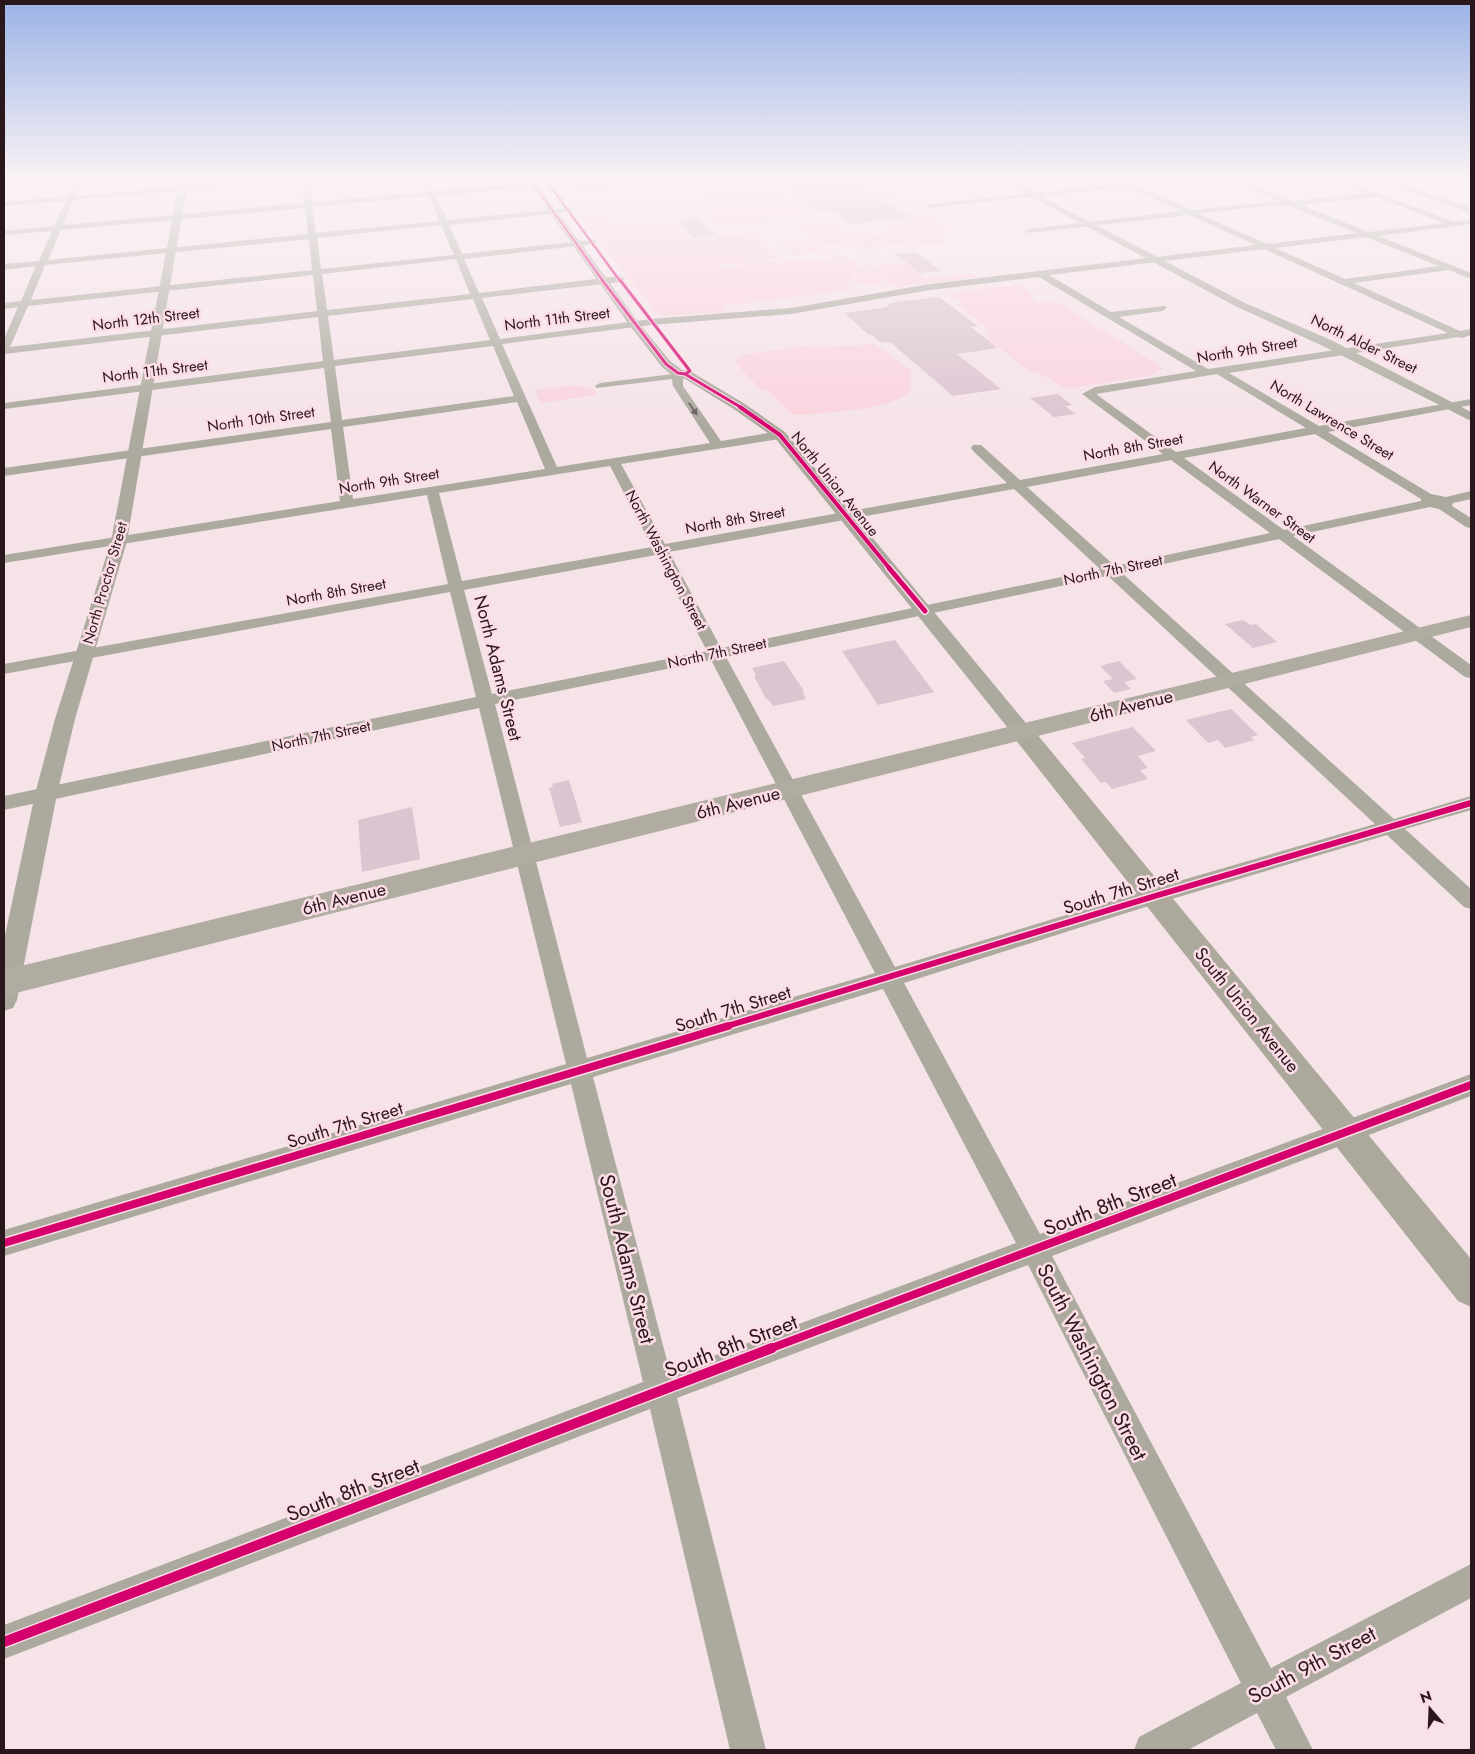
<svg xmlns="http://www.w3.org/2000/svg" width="1475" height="1754" font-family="Jost,sans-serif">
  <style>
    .green { fill: #fad4de }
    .building { fill: #dbc5d0 }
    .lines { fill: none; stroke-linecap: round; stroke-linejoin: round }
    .minor { fill: #acaa9f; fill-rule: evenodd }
    .tertiary { fill: #acaa9f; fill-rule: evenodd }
    .secondary { fill: #aca89c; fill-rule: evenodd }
    .primary { fill: #b1aca1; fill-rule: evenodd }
    .cycleway-far6-casing { stroke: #fcdce5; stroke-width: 4 }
    .cycleway-far5-casing { stroke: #fcdce5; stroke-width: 5 }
    .cycleway-far4-casing { stroke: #fcdce5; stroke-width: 5.5 }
    .cycleway-far3-casing { stroke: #fcdce5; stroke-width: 8 }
    .cycleway-far2-casing { stroke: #fcdce5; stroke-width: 9 }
    .cycleway-far1-casing { stroke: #fcdce5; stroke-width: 11 }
    .cycleway-casing { stroke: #fcdce5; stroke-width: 13 }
    .cycleway-far6 { stroke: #d6006c; stroke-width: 2.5 }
    .cycleway-far5 { stroke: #d6006c; stroke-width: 3 }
    .cycleway-far4 { stroke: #d6006c; stroke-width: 4 }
    .cycleway-far3 { stroke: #d6006c; stroke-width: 5 }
    .cycleway-far2 { stroke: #d6006c; stroke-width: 6 }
    .cycleway-far1 { stroke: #d6006c; stroke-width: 8 }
    .cycleway { stroke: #d6006c; stroke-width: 10 }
    .oneway { fill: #6a605e }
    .labels { text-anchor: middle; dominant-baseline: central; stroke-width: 5; stroke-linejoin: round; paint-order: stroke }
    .far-street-label { font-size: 15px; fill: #29171c; stroke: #fcdce5 }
    .street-label { font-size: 18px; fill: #29171c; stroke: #fcdce5 }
    .near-street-label { font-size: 21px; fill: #29171c; stroke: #fcdce5 }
  </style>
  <rect width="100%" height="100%" fill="#f5e3e8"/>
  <path class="green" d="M 729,179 L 743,179 L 756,182 L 742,188 C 746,187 754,182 760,184 C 771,186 806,205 804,218 L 751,224 L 740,221 L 747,224 L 725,226 L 722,223 L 714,224 L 710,221 L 704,221 L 699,217 L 717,217 L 692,213 L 691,205 C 702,193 721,191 737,189 L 715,185 Z
    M 874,184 L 908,205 L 917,206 L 899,208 L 892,205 L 893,203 C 886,198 881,189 873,187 L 887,200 L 850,204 Z
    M 920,207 L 955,228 L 932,230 L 948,242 L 909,246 L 903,243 L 876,247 L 875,252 L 853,246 L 853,241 L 844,230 L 861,229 L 870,236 L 888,236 L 885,232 L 890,231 L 889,230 L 875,228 L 871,225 L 900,226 L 894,223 L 894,221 L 890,220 L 917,217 L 904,210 Z
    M 586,210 L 592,218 L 604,216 L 611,224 L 668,218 L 680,231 L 599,240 L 576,211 Z
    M 815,218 C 828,224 849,229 849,246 L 822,242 L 808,237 L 812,236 L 808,232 L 803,233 L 801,228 L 806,219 Z
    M 689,232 L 690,234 L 682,236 L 687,239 L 701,237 L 704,240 L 717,239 L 715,236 L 755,234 L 783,258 L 720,265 L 721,267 L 717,269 C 739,266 853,245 855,280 L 846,287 L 849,290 L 723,306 L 728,312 L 659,316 L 599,241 Z
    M 808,240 L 834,253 L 820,256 L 823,254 L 814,251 L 803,253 L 806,257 L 796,256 L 780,243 Z
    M 836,254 L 854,262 L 885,284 L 876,286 L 857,283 L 858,278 L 852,269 L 829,258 Z
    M 906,263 L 927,278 L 971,273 L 977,277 L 897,287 L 892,286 L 865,267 Z
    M 1022,285 L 1032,295 L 1035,303 L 1054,300 L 1164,368 L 1148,376 L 1066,389 L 1038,372 L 1033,373 L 1026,369 L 987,338 L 989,336 L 986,328 L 957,304 L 963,303 L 949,295 L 961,291 Z
    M 874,344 L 911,370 C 910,375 912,385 910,389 C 902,410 813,414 793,415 L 768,391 L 760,389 L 734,361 L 741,355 L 806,346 L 815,348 Z
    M 571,386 L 593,388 L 597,395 L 540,403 L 535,390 Z"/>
  <path class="building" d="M 567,179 L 614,179 L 614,189 L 578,192 Z
    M 776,179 L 847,179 L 880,201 L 889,202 L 913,217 L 849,224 L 843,220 L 838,211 L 818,211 Z
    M 694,218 L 699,219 L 716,236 L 694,238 L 676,220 Z
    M 915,252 L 925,259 L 941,271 L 920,273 L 895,254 Z
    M 939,297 L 978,326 L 971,327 L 998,348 L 957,354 L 1001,389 L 953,396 L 890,342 L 880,342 L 872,335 L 869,335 L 844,313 L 882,308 L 890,306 L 887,304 L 903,301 Z
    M 1058,394 L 1072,405 L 1065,406 L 1075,414 L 1054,417 L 1030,398 Z
    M 1243,620 L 1250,625 L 1256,624 L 1277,642 L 1253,648 L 1225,624 Z
    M 895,640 L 934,692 L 878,705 L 842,651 Z
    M 784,661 L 804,691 L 802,691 L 806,699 L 773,706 L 768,699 L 766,699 L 754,676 L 756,675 L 752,668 Z
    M 1119,661 L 1137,679 L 1124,682 L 1131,689 L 1114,693 L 1103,681 L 1113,679 L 1100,666 Z
    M 1231,709 L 1258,735 L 1251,737 L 1254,740 L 1225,748 L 1218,740 L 1208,743 L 1186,720 Z
    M 1133,727 L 1156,751 L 1138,756 L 1148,768 L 1140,770 L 1148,779 L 1112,789 L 1106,782 L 1101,783 L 1081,759 L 1085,758 L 1072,743 Z
    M 569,780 L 582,822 L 560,827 L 549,788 L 553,787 L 552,784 Z
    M 412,807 L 420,859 L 362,872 L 358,820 Z"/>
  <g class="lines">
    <path class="minor" d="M 75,179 L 83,179 L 75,196 L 268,179 L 296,179 L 292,181 L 73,200 L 63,225 L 304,203 L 301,179 L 309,179 L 312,202 L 427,192 L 421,179 L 429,179 L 434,191 L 551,181 L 552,183 L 548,185 L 436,196 L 447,220 L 569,208 L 573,210 L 569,212 L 449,225 L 462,254 L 593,240 L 597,242 L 593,244 L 464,259 L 479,293 L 620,276 L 625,279 L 620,282 L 482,298 L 500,339 L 651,319 L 791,308 L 930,284 L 1256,245 L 1189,215 L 1029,233 L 1025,231 L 1029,229 L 1181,211 L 1127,187 L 929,208 L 925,206 L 929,204 L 1119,184 L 1111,179 L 1121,179 L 1129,183 L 1187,179 L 1183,181 L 1137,186 L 1191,210 L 1278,201 L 1225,179 L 1235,179 L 1291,201 L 1366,194 L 1329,179 L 1339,179 L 1454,222 L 1471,220 L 1471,224 L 1378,236 L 1471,273 L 1471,279 L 1449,270 L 1354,283 L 1460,331 L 1471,329 L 1471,335 L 1462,338 L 1458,337 L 1229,373 L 1319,426 L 1471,399 L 1471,405 L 1328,432 L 1431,494 L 1446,497 L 1471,491 L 1471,499 L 1453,503 L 1452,506 L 1471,518 L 1471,528 L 1466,527 L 1439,509 L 1430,507 L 1293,536 L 1471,665 L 1471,678 L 1465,677 L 1279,539 L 1122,573 L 1394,819 L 1471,796 L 1471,810 L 1405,829 L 1471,889 L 1471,909 L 1464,907 L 1387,835 L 1155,904 L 904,983 L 1040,1234 L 1471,1074 L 1471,1096 L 1052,1256 L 1271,1668 L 1471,1564 L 1471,1598 L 1286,1697 L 1313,1750 L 1276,1750 L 1257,1713 L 1188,1750 L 1134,1750 L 1139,1737 L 1241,1683 L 1028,1265 L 677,1398 L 766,1750 L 730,1750 L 650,1409 L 4,1659 L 4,1625 L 643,1382 L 571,1084 L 4,1256 L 4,1230 L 566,1064 L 479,708 L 4,810 L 4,796 L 476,697 L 450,592 L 4,674 L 4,664 L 448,584 L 427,495 L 4,563 L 4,555 L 340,501 L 331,429 L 4,476 L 4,468 L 331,422 L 324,368 L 4,409 L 4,403 L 323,361 L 318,317 L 4,354 L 4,339 L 18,307 L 4,309 L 4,303 L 21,301 L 36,266 L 4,270 L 4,264 L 39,261 L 52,231 L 4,235 L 4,231 L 54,226 L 66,201 L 4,206 L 4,202 L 68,196 ZM 429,196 L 439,221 L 316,233 L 312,207 ZM 1376,197 L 1445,223 L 1368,232 L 1302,205 ZM 1265,206 L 1289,206 L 1357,233 L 1267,244 L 1199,214 ZM 305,208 L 308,234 L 48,260 L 61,230 ZM 441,225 L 454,255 L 321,269 L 317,238 ZM 1366,237 L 1439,266 L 1345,279 L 1275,248 ZM 309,239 L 312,270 L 31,300 L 45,265 ZM 1264,249 L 1448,333 L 1208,369 L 1119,317 L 1162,311 L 1167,308 L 1165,306 L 1111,312 L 1049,275 ZM 456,259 L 470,294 L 327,310 L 322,274 ZM 313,275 L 317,311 L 10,347 L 28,306 ZM 1039,277 L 1196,371 L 1095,387 L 1082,394 L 1163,454 L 1020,480 L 981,445 L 973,445 L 971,448 L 973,451 L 1007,483 L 665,544 L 621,464 L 780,439 L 784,438 L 786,435 L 784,432 L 780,431 L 721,441 L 683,386 L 683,379 L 690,374 L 689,372 L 600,383 L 595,386 L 596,388 L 672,379 L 673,386 L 710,443 L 557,467 L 502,344 L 651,325 L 791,314 L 930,290 ZM 473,299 L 490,340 L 334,360 L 328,316 ZM 493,346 L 514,396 L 342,420 L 335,366 ZM 1217,374 L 1306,428 L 1176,452 L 1096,394 ZM 517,402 L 545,469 L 353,499 L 343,427 ZM 1315,434 L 1421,499 L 1421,501 L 1284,530 L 1184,458 ZM 1171,460 L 1270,533 L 1115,566 L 1027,487 ZM 610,466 L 652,547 L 462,581 L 439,493 ZM 1014,489 L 1100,569 L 721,648 L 669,552 ZM 656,555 L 707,651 L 492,694 L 464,590 ZM 1108,576 L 1375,824 L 1155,888 L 895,967 L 726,657 ZM 711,660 L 875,973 L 587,1058 L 495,704 ZM 883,989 L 1016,1243 L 670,1372 L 593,1077 Z
      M 1376,179 L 1387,179 L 1471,208 L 1471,213 Z
      M 1461,179 L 1471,179 L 1471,183 Z"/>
    <path class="tertiary" d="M 180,179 L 188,179 L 127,541 L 75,719 L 57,794 L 17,1000 L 13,1008 L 4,1011 L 4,940 L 35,794 L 55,719 L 111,541 Z
      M 526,179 L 534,179 L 638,322 L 670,361 L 682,370 L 690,371 L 745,404 L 785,432 L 1030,728 L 1033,733 L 1030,738 L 1023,740 L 1016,738 L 775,438 L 735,410 L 682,377 L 673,376 L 662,367 L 630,326 Z
      M 998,179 L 1008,179 L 1245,303 L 1331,340 L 1471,412 L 1471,421 L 1323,346 L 1237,307 Z"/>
    <path class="secondary" d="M 1023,725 L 1031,727 L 1471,1259 L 1471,1307 L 1458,1301 L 1015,739 L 1011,733 L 1015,727 Z"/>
    <path class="primary" d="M 1471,615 L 1471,627 L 4,996 L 4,970 Z"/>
    <defs>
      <path id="cycleway-far6" d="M 530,179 L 603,281
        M 545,179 L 620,281"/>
      <path id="cycleway-far5" d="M 602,280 L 666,364 L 678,373 L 685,374 L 742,408
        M 620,280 L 690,371 L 685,374"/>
      <path id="cycleway-far4" d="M 740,407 L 780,435 L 890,569"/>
      <path id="cycleway-far3" d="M 889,568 L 925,611"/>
      <path id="cycleway-far2" d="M 724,1027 L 1155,896 L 1471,803"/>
      <path id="cycleway-far1" d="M 4,1243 L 728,1026
        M 769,1349 L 1471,1085"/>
      <path id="cycleway" d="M 4,1642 L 772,1348"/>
    </defs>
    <use href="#cycleway-far6" class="cycleway-far6-casing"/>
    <use href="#cycleway-far5" class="cycleway-far5-casing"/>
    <use href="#cycleway-far4" class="cycleway-far4-casing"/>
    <use href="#cycleway-far3" class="cycleway-far3-casing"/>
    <use href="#cycleway-far2" class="cycleway-far2-casing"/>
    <use href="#cycleway-far1" class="cycleway-far1-casing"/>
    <use href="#cycleway" class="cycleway-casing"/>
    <use href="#cycleway-far6" class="cycleway-far6"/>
    <use href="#cycleway-far5" class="cycleway-far5"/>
    <use href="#cycleway-far4" class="cycleway-far4"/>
    <use href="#cycleway-far3" class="cycleway-far3"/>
    <use href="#cycleway-far2" class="cycleway-far2"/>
    <use href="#cycleway-far1" class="cycleway-far1"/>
    <use href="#cycleway" class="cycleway"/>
  </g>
  <defs><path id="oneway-solid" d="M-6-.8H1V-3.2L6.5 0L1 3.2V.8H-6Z" transform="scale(1.25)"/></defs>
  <use class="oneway" href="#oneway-solid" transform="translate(693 409) rotate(56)"/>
  <linearGradient id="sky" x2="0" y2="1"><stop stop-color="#9bb3e6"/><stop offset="0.42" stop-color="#faf2f5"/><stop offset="1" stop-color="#faf2f5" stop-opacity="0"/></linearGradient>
  <rect width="1475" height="424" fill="url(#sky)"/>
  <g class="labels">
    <g class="far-street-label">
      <text transform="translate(146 319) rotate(-7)">North 12th Street</text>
      <text transform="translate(557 319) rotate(-7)">North 11th Street</text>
      <text transform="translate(1364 344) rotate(26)">North Alder Street</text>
      <text transform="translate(1247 350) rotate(-9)">North 9th Street</text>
      <text transform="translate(155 371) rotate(-7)">North 11th Street</text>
      <text transform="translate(261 419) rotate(-8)">North 10th Street</text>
      <text transform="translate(1332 420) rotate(31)">North Lawrence Street</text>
      <text transform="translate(1133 447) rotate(-10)">North 8th Street</text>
      <text transform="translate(389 481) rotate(-9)">North 9th Street</text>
      <text transform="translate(835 484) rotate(51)">North Union Avenue</text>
      <text transform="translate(1262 502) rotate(36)">North Warner Street</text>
      <text transform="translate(735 520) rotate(-10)">North 8th Street</text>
      <text transform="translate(666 560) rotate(62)">North Washington Street</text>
      <text transform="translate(1113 570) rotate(-12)">North 7th Street</text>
      <text transform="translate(105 583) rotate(-74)">North Proctor Street</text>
      <text transform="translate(336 592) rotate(-10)">North 8th Street</text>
      <text transform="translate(717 653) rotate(-12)">North 7th Street</text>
      <text transform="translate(321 736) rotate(-12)">North 7th Street</text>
    </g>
    <g class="street-label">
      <text transform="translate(498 668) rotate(76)">North Adams Street</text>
      <text transform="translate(1131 706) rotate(-14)">6th Avenue</text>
      <text transform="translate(738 803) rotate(-14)">6th Avenue</text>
      <text transform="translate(1121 891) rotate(-17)">South 7th Street</text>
      <text transform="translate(344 899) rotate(-14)">6th Avenue</text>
      <text transform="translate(733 1009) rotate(-17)">South 7th Street</text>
      <text transform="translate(1247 1010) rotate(51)">South Union Avenue</text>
      <text transform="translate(345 1125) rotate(-17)">South 7th Street</text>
    </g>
    <g class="near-street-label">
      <text transform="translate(1110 1204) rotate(-21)">South 8th Street</text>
      <text transform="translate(627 1259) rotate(76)">South Adams Street</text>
      <text transform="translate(731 1346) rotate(-21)">South 8th Street</text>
      <text transform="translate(1092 1362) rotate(63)">South Washington Street</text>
      <text transform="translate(353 1490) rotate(-21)">South 8th Street</text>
      <text transform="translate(1312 1665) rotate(-28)">South 9th Street</text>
    </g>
  </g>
  <rect width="1475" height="1754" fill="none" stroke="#29171c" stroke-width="10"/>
  <g transform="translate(1430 1709) rotate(341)" stroke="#fcdce5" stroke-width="4" paint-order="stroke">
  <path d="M0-4L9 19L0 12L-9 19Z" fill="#29171c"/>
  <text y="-8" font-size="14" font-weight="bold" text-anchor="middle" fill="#29171c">N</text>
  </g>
</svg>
